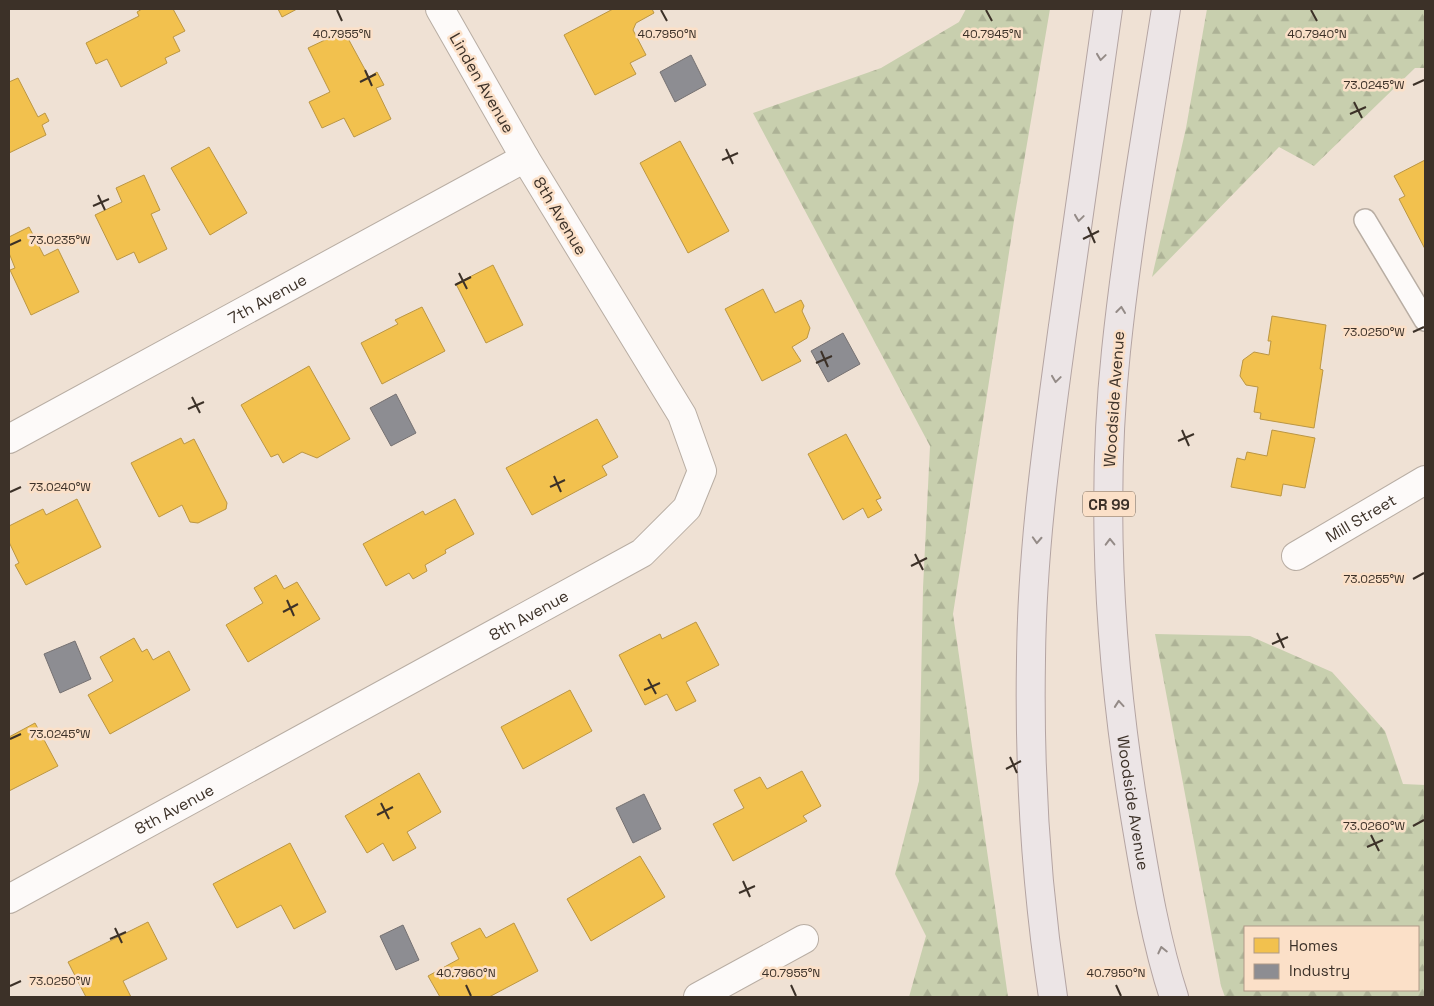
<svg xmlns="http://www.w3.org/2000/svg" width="1434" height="1006" font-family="'Space Grotesk',sans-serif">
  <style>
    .forest { fill: url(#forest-firs); fill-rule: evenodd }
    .homes { fill: #f2c14e; stroke: #bb9643 }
    .industry { fill: #8d8d92; stroke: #757172 }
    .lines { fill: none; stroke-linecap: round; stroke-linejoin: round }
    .lane-casing { stroke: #b8ada3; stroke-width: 24 }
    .street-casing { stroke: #b8ada3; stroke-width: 30 }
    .primary-casing { stroke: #b4a4a2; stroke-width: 30 }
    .lane { stroke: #fdfaf9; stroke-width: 21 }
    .street { stroke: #fdfaf9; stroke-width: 28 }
    .primary { stroke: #ece5e6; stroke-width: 28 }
    .oneway { stroke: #948b87 }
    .ticks { fill: none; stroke: #3c3128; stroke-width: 2 }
    .labels { text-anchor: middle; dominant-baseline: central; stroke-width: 5; stroke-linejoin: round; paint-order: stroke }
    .shield { fill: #fbe0c8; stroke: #756658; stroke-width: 1 }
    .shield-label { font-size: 15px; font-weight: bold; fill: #3c3128 }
    .street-label { font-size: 16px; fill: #3c3128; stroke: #fbe0c8 }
    .ticks-label { font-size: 12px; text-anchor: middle; fill: #3c3128; stroke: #fbe0c8; stroke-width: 5; stroke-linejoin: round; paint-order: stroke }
  </style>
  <defs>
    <pattern id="forest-firs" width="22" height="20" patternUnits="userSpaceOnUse" patternTransform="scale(1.25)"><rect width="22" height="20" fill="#c8cfae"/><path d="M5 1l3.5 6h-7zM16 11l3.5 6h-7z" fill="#adb296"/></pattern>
  </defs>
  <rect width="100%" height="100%" fill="#efe1d4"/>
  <path class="forest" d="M 966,9 L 1050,9 L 1015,214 L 953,614 L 1008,997 L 909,997 L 926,936 L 895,874 L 919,781 L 923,588 L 930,446 L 753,113 L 881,68 L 959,22 Z
    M 1207,9 L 1425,9 L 1425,68 L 1415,68 L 1314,166 L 1279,147 L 1152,277 L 1186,128 Z
    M 1155,634 L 1250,636 L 1332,672 L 1385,731 L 1403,784 L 1425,785 L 1425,997 L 1225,997 L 1221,986 ZM 1245,927 L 1418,927 L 1418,990 L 1245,990 Z"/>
  <path class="homes" d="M 142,9 L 173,9 L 185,31 L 173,37 L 180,51 L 165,58 L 167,63 L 121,87 L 107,59 L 96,64 L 86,43 L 139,16 L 137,12 Z
    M 278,9 L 297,9 L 282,17 Z
    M 613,9 L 652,9 L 654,13 L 636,23 L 633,30 L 646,55 L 630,63 L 636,74 L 595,95 L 564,35 Z
    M 344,31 L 369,77 L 377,72 L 384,85 L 376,88 L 391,119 L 354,137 L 344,118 L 322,128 L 309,102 L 330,92 L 308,48 Z
    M 18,78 L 38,117 L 45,113 L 49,121 L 42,125 L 46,135 L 9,153 L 9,82 Z
    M 680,141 L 729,231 L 688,253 L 640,163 Z
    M 209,147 L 247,213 L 210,235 L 171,168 Z
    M 1425,160 L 1425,249 L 1399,199 L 1405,196 L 1394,176 Z
    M 144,175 L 160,210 L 151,214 L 167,249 L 139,263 L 134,252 L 117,260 L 95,215 L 122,202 L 116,188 Z
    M 29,227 L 44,256 L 58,249 L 79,292 L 31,315 L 10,270 L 15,268 L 9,253 L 9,237 Z
    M 493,265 L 523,325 L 486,343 L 456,284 Z
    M 763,289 L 775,313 L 801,300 L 804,306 L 802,311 L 810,328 L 807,338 L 792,347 L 801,361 L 762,381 L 725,309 Z
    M 422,307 L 445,351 L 382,384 L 361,343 L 398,324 L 395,320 Z
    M 1272,316 L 1326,325 L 1320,369 L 1323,370 L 1314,428 L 1260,419 L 1261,413 L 1254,412 L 1258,387 L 1246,385 L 1240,376 L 1243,360 L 1254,352 L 1269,355 L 1271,341 L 1268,341 Z
    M 309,366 L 350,439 L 317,458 L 302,452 L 283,463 L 278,454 L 271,457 L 241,405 Z
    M 597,419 L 618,457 L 602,466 L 607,475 L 532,515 L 506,468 Z
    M 1272,430 L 1315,438 L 1305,488 L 1283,484 L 1281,496 L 1231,487 L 1237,458 L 1245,460 L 1247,452 L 1267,456 Z
    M 846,434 L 881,498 L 876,500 L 882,510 L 868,518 L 863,508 L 843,520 L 808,454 Z
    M 181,438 L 184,444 L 194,439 L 227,503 L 226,509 L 198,523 L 190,522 L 182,505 L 159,517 L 131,463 Z
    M 77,499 L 101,547 L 26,585 L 15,565 L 19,563 L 9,542 L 9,526 L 43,509 L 46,515 Z
    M 455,499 L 474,534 L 445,550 L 446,553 L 425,565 L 427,571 L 413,579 L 409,573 L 386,586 L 363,544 L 423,511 L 425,515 Z
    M 276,575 L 284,589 L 297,582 L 320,619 L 248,662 L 226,625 L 263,603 L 254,588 Z
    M 696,622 L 719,665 L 686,682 L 696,701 L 676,711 L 667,694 L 645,705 L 619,655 L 660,634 L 662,639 Z
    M 134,638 L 142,652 L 147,649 L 153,660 L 169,651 L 190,690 L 110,734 L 88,695 L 113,681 L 100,657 Z
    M 570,690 L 592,731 L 523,769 L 501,727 Z
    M 35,723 L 58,766 L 9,791 L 9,737 Z
    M 802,771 L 821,806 L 803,816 L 807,821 L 733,861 L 713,824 L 744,808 L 734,790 L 760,777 L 767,789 Z
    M 419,773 L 441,812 L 407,832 L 416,848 L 393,861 L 383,843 L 367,853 L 345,816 Z
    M 290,843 L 326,912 L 294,929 L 281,905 L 237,928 L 213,884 Z
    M 640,856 L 665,897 L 591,941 L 567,899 Z
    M 148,922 L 167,959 L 123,981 L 131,997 L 86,997 L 68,962 Z
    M 514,923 L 538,971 L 489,997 L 440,997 L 428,976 L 459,959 L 451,943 L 480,928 L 486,938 Z"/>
  <path class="industry" d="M 691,55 L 706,85 L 675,102 L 660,72 Z
    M 843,333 L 860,364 L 828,382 L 811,351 Z
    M 396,394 L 416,433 L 391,446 L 370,408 Z
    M 75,641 L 91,679 L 60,693 L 44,654 Z
    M 644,794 L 661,829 L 633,843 L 616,808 Z
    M 403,925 L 419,960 L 396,970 L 380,936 Z"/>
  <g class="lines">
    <defs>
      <path id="lane" d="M 1365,220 L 1425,320"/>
      <g id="street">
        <path id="s1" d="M 9,439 L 525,158"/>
        <path id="s2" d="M 1296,556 L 1425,480"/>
        <path id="s3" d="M 9,899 L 642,553 L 687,508 L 702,471 L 682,415 L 525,158 L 440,9"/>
        <path d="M 698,997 L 804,939"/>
      </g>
      <g id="primary">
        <path id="s4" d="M 1166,9 C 1148,123 1128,236 1116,351 C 1100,505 1110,664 1135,816 C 1145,876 1155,939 1174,997"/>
        <path d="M 1053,997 C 1036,885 1029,772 1031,659 C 1032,547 1048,436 1063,326 C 1078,220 1093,114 1108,9"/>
      </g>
    </defs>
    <use href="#lane" class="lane-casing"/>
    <use href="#street" class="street-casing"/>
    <use href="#primary" class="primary-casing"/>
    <use href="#lane" class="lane"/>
    <use href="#street" class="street"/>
    <use href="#primary" class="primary"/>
  </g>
  <defs><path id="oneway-chevron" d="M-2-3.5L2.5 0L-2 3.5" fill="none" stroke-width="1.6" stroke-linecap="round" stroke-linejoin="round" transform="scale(1.25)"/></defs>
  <g class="oneway">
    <use href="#oneway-chevron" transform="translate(1101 57) rotate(98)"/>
    <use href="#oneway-chevron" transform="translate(1079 218) rotate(98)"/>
    <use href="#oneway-chevron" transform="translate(1121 310) rotate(-83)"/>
    <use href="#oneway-chevron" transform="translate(1056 379) rotate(98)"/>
    <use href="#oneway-chevron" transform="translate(1037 540) rotate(93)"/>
    <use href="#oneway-chevron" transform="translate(1110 542) rotate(-91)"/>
    <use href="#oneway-chevron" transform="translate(1119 704) rotate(-95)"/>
    <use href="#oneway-chevron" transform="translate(1162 950) rotate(-103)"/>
  </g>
  <path class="ticks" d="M 337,10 L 342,21M 661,10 L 667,21M 986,10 L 992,21M 1311,10 L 1317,21M 365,70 L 372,86M 360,82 L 376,74M 1413,85 L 1424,80M 1354,102 L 1362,118M 1350,114 L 1366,107M 726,149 L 733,164M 722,160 L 738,153M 98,195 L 105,210M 93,206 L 109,199M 1088,227 L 1095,243M 1083,239 L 1099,231M 10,245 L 21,240M 459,273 L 467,289M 455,285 L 471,277M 1413,332 L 1424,327M 821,351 L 828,367M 816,363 L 832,356M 192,397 L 200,413M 188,409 L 204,402M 1182,430 L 1189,446M 1178,441 L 1194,434M 554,476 L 561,492M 550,487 L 565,480M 10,492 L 21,487M 915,554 L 923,570M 911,566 L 927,558M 1413,579 L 1424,573M 287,600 L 294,616M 283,612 L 298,604M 1277,633 L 1284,648M 1272,644 L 1288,637M 648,679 L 656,694M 644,690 L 660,683M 10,739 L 21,734M 1010,757 L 1017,773M 1006,769 L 1021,761M 381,803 L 389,819M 377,815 L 393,807M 1413,826 L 1424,820M 1371,835 L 1379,851M 1367,847 L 1383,840M 743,881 L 750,897M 739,893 L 755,886M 115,928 L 122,943M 110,939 L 126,932M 466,985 L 471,996M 791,985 L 796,996M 1116,985 L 1121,996M 10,986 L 21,981"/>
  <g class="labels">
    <rect class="shield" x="1083" y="491.5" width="52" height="25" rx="4"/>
    <g class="shield-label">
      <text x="1109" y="504">CR 99</text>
    </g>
    <g class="street-label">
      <text transform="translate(482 83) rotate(60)">Linden Avenue</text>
      <text transform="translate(560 216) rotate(59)">8th Avenue</text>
      <text stroke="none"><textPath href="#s1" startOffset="294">7th Avenue</textPath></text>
      <text transform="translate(1114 399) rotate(-86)">Woodside Avenue</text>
      <text stroke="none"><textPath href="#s2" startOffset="75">Mill Street</textPath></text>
      <text stroke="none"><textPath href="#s3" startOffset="592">8th Avenue</textPath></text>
      <text stroke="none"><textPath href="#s4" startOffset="799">Woodside Avenue</textPath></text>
      <text stroke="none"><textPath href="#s3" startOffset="188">8th Avenue</textPath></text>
    </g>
  </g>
  <g class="ticks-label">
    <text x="342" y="38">40.7955°N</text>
    <text x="667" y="38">40.7950°N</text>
    <text x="992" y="38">40.7945°N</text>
    <text x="1317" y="38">40.7940°N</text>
    <text x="1374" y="89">73.0245°W</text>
    <text x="60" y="244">73.0235°W</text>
    <text x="1374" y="336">73.0250°W</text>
    <text x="60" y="491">73.0240°W</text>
    <text x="1374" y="583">73.0255°W</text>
    <text x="60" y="738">73.0245°W</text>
    <text x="1374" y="830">73.0260°W</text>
    <text x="466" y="977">40.7960°N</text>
    <text x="1116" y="977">40.7950°N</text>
    <text x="791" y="977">40.7955°N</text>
    <text x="60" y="985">73.0250°W</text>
  </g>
  <rect width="1434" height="1006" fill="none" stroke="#3c3128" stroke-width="20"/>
  <rect x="1244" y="926" width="175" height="65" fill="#fbe0c8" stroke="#af9a88"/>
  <rect x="1254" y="938" width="25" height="15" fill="#f2c14e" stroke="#af9a88"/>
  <text x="1289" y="951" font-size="15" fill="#3c3128">Homes</text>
  <rect x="1254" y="964" width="25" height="15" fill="#8d8d92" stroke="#af9a88"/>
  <text x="1289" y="976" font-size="15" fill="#3c3128">Industry</text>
</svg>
